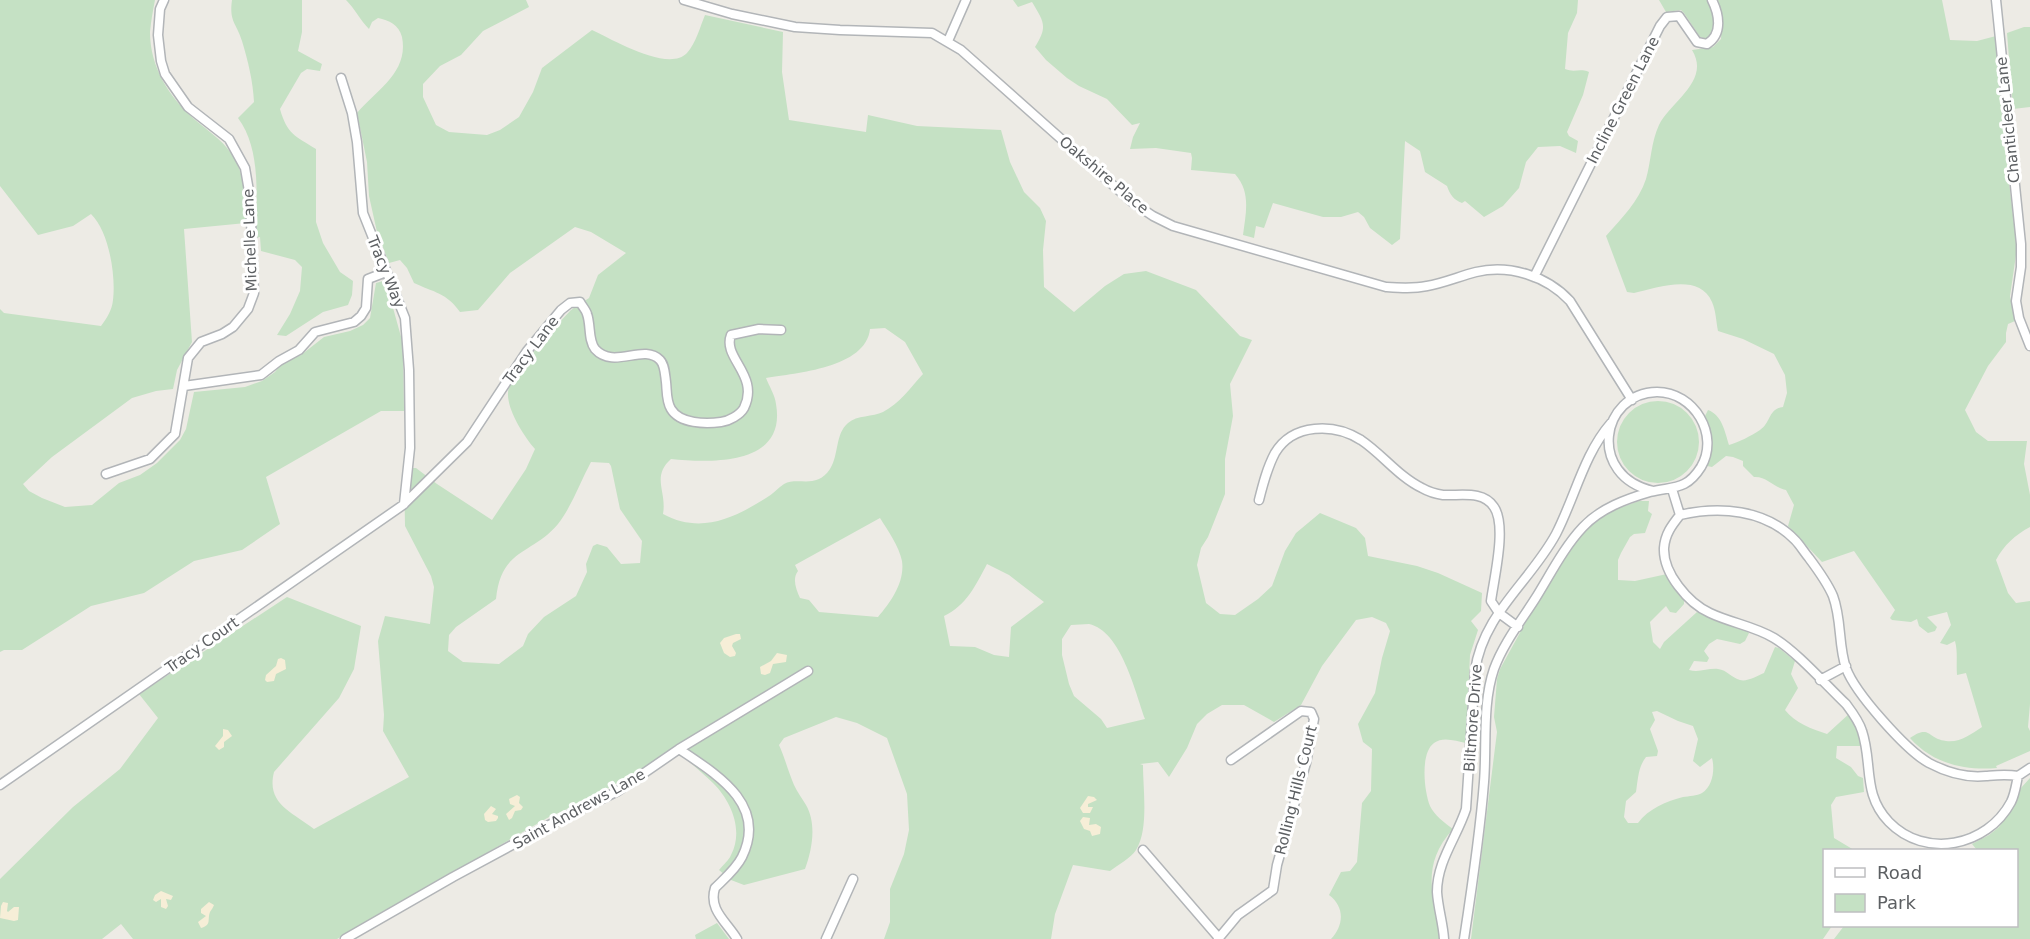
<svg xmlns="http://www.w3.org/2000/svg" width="2030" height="939" font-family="'DejaVu Sans',sans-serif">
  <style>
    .green { fill: #c5e1c4; fill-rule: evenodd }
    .sand { fill: #f6eed7 }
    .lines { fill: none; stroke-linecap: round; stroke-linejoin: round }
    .minor-casing { stroke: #b2b5b8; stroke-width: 11 }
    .minor { stroke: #fff; stroke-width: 8 }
    .labels { text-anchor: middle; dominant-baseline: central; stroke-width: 6; stroke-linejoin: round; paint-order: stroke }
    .street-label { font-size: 15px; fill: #5d6063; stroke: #fff }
  </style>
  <rect width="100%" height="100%" fill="#edebe5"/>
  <path class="green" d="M 0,0 L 155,0 C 153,10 151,21 150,32 C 150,67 169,97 194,119 C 207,130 221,139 231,153 C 246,174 245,199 246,223 L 184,229 L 192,342 L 177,370 L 173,389 L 156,391 L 132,398 L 52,457 L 23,484 L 29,491 L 42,498 L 65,507 L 92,505 L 119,483 L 140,475 L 157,463 L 180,440 L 186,429 L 194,392 L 245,387 L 262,381 L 275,372 L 281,364 L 301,355 L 324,337 L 350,331 L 363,325 L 370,318 L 376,283 L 383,281 L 387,286 L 403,344 L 404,411 L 381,411 L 266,477 L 280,524 L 242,550 L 194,561 L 144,593 L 91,606 L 22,650 L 4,650 L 0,652 L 0,309 L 4,313 L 101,326 C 107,318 112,310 113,300 C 116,276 109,231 91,214 L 73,226 L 38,235 L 0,186 Z
    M 232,0 L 302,0 L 302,32 L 298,51 L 322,64 L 320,71 L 307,69 L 301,73 L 280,109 C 287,134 295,136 316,149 L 316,222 L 323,243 L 340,272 L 353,281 L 352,295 L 348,305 L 323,312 L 286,336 L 277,335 L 290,314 L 300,291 L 302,267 L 295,260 L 261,251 L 260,237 L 256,238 C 256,200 262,150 238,118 L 254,102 C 253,81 248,61 242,41 C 236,22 229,22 232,0 Z
    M 346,0 L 526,0 L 529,7 L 483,31 L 461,55 L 440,66 L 423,84 L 423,97 L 436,125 L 449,132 L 487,135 L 500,130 L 519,117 L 533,92 L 542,68 L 592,30 C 612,39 668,73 687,53 C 696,43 700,27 705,15 L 783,32 L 782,72 L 789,120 L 866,132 L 868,115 L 917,126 L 1001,130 L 1010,162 L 1024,192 L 1040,208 L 1046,221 L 1043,250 L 1044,287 L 1074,312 L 1105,286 L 1124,274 L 1146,271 L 1196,290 L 1240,336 L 1252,340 L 1230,384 L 1233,416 L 1225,459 L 1225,494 L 1208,537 L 1201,548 L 1197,565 L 1206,603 L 1220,614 L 1235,615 L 1258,599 L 1272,586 L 1285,551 L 1296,533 L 1320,513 L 1356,528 L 1365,538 L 1368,556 L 1417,566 L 1438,573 L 1482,593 L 1481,611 L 1471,621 L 1478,630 L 1470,655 L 1466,743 C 1456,741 1443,736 1434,743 C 1420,753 1424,791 1430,806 C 1434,815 1445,823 1453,829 C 1420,865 1433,897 1441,939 L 1331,939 C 1344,925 1345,907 1329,895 L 1341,872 L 1350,871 L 1357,862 L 1362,803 L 1371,791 L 1372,749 L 1363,742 L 1358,724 L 1375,693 L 1382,658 L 1390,631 L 1386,623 L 1372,617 L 1356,620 L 1322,666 L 1301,705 L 1274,722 L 1244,705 L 1222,705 L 1207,714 L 1197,724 L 1187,748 L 1169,777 L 1158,762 L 1140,764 L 1143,765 C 1143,789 1149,830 1136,850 C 1131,858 1118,865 1110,871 L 1073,865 L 1055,914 L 1051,939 L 884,939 L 890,922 L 890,889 L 904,854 L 909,830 L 907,794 L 887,738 L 857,723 L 836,717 L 784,738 L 779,745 C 785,758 788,771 794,785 C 797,792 802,798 806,805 C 817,824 812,850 805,869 L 744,885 L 731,880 L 719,870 C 723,865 729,860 731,855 C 744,830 731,801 713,783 C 700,770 686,761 676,747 C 635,774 595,798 549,817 L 337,939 L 133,939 L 121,924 L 102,939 L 0,939 L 0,879 L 73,807 L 120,769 L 158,718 L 139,694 L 287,597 L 361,626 L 354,669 L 339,698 L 274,772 C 266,804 292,812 314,829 L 409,777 L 383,731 L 384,715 L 378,641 L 385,616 L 430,624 L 434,587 L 431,576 L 405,526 L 404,468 L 416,468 L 437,484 L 492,520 L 526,469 L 535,449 C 524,436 503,405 509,387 L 538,346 L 556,326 L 571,310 L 589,298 L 598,275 L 626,253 L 591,232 L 575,227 L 510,273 L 478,310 L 460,312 C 447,293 433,292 414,283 L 407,268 L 400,260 L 389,263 L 377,232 L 369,196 L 367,162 L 357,113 C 377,90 409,72 402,37 C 399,25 389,20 378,18 L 372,22 L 369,29 C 360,20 355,9 346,0 ZM 885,328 L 905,342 L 923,374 C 911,387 899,404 883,412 C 873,417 857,415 848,423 C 835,434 839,455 830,469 C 816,490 798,476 784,484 C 778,488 773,494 766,498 C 733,519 700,534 663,514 C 667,491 651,477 671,459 C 711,463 787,466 776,404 C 775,395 769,386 766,378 C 796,373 866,368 870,329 ZM 591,462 L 609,463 L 611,466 L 620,509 L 642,541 L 640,563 L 621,564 L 607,547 L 597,544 L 593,546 L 586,564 L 587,572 L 576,596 L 544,617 L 528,634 L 523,646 L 499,664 L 463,662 L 448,651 L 449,635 L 456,627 L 496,599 C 501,548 532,555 558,524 C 572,506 580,482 591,462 ZM 880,518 C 888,531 899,546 902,561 C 905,582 891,602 878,617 L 819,612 L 809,600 L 800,598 C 796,589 792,579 798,571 L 795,565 ZM 987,564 L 1009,575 L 1044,602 L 1011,627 L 1009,657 L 994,655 L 975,647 L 950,646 L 944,616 C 966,606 976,585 987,564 ZM 1089,624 C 1121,631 1135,691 1145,719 L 1107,728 L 1101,719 L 1074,696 L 1069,684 L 1062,655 L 1062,639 L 1071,625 Z
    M 1013,0 L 1578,0 L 1577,13 L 1568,33 L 1565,69 C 1575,73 1579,68 1589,72 L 1583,95 L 1567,132 L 1569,136 L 1578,141 L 1576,153 L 1560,146 L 1538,147 L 1526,162 L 1519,188 L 1503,206 L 1484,217 L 1465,201 L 1462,203 C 1454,200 1450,195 1447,186 L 1425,172 L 1420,151 L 1405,141 L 1400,239 L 1392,245 L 1370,228 L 1364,217 L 1358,212 L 1341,217 L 1323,217 L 1273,203 L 1264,228 L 1256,226 L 1254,238 L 1243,235 C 1246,212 1251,192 1235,174 L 1191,170 L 1192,158 L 1191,153 L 1156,148 L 1130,149 L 1133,137 L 1140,123 L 1132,125 L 1107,99 L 1079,86 L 1067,78 L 1046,60 L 1035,47 C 1048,26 1044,22 1032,2 L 1018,7 Z
    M 1659,0 L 1707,0 L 1714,16 L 1712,34 L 1707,39 L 1700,37 L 1684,13 L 1681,10 L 1666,12 Z
    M 1718,0 L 1942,0 L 1950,40 L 1977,41 L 1996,36 L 2004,141 L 2017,248 L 2010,296 L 2015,321 L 2008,324 L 2006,333 L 2006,342 L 1988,366 L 1965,410 L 1976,432 L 1988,441 L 2027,441 L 2024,464 L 2030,495 L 2030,527 C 2015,535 2004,545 1996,560 L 2008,593 L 2016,603 L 2030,601 L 2030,704 L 2028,727 L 2030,731 L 2030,751 L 1996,766 L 1997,768 C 1964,771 1932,763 1910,738 C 1931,724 1927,739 1946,741 C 1960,743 1971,734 1982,727 L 1966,673 L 1957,675 C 1956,663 1958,652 1955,641 L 1947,645 L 1940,643 L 1951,625 L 1947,612 L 1927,617 L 1937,627 L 1935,631 L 1928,633 L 1919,626 L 1917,619 L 1911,622 L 1892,620 L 1890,618 L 1895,610 L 1854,551 L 1822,562 L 1788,526 L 1794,505 L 1786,490 C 1774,488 1767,476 1754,477 L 1743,466 L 1743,461 L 1733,457 L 1726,456 L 1712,467 L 1707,466 C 1713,449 1713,433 1705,416 L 1708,410 C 1722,415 1725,432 1729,445 C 1739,442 1751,436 1760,430 C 1771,423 1768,409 1783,407 L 1787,393 L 1785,375 L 1774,354 L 1743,339 L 1718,331 C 1716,321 1716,311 1712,302 C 1699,272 1657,288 1634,293 L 1627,292 L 1606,236 C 1621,219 1639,201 1646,179 C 1651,162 1651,142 1659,125 C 1671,101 1711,81 1692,50 L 1713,47 L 1721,39 L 1722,14 Z
    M 2024,27 L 2030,27 L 2030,107 L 2013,109 L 2007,33 Z
    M1617 442a41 41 0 1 1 82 0a41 41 0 1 1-82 0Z
    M 1639,501 L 1649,501 L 1648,511 L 1652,514 L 1645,533 L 1634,534 L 1630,537 L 1621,553 L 1618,560 L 1618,580 L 1635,581 L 1667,574 L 1684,600 L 1684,604 L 1676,613 L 1670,612 L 1666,606 L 1650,622 L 1653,642 L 1660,649 L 1664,642 L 1697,612 C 1708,616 1744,627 1749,633 L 1745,641 L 1740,644 L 1717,639 L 1709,644 L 1704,651 L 1709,658 L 1707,662 L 1694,661 L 1689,670 C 1699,673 1708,668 1718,669 C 1727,670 1732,678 1740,680 C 1747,682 1757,676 1764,673 L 1775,647 L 1779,648 L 1795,661 L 1791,674 L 1798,688 L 1785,710 C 1795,723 1812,729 1827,734 L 1850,713 L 1858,730 L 1861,746 L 1837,746 L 1836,758 L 1851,767 L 1858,776 L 1863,778 L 1864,792 L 1836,797 L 1831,805 L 1834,838 L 1854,850 L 1824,850 L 1824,926 L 1832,926 L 1823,939 L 1471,939 L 1497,732 L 1494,717 L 1497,679 L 1500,669 L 1527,620 L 1575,543 L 1591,524 L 1608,512 ZM 1657,711 L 1678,721 L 1693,726 L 1698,739 L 1693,761 L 1700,767 L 1712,758 C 1715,769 1713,786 1702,793 C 1697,796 1689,796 1683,797 C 1667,801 1648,809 1638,823 L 1628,823 L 1624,817 L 1626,801 L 1636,792 C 1638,780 1638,767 1646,757 L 1657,756 L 1658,751 L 1650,729 L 1655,720 L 1652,712 Z
    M 2030,778 L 2030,939 L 1834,939 L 1844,926 L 2016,926 L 2016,850 L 1977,850 L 1972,844 L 1989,835 L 1999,827 L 2008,813 L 2020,789 Z
    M 717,923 L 729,939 L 696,939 L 695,935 Z"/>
  <path class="sand" d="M 736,634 L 740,634 L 741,639 L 733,643 L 732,646 L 736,653 L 735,656 L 730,657 L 724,653 L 720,643 L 724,638 Z
    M 777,653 L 787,655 L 786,662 L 773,664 L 770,673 L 765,675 L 761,674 L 760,667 L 771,661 Z
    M 281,658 L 285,660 L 286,669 L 276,674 L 274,681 L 267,682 L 265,680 L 266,675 L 276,666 L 278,659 Z
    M 223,729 L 228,730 L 232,736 L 224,742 L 224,747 L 219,750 L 215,746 L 223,736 Z
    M 517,795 L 520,797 L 519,803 L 523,807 L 521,810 L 515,811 L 512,818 L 509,820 L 506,814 L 515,806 L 510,804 L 509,799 Z
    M 1088,796 L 1094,797 L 1097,800 L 1088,804 L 1088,807 L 1093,807 L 1090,813 L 1083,813 L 1080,808 Z
    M 491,806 L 496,809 L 492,814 L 498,816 L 498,818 L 496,821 L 488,822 L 485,820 L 484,814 Z
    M 1083,817 L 1090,818 L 1089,825 L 1096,824 L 1101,827 L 1100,834 L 1092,836 L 1090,831 L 1084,829 L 1080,821 Z
    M 161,891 L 173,896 L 171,900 L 166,899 L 168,906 L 166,909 L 161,907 L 161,899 L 156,902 L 153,900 L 155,895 Z
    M 3,902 L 8,903 L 7,911 L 8,912 L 14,907 L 19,907 L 18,920 L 14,921 L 0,918 L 1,906 Z
    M 209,902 L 214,905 C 213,908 211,910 210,912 C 207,920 212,925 201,928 L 198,922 L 206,916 L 201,913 L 201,909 Z"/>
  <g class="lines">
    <defs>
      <path id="minor" d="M 684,0 L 732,14 L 795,27 L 840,30 L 932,33 L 961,50 L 1132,202 L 1153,216 L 1173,226 L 1386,287 C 1400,288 1413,289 1427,286 C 1444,283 1460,276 1476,272 C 1509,264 1547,276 1570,301 L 1632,400
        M 1996,0 L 2021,244 L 2021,267 L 2016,301 L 2019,318 L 2030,346
        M 948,41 L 966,0
        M 341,78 L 352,113 L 357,142 L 363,213 L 405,318 L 409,370 L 410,448 L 404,504
        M 1534,277 L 1660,26 L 1667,17 L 1679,16 L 1697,42 L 1707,44 C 1723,34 1719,14 1712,0
        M 184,386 L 261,375 L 279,361 L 299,350 L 315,332 L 354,322 L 361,316 L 366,308 L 368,279 L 386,272
        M 106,474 L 150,459 L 175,434 L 188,358 L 201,342 L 222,334 L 233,327 L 248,309 L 254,293 L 250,197 L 245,168 L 229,139 L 188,107 L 165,74 L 161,61 L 158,35 L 160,9 L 164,0
        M 1672,489 L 1680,515
        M 1259,500 C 1263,484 1267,468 1275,453 C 1293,423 1334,423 1361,440 C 1382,454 1399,477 1422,488 C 1429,492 1436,494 1443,495 C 1460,496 1483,490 1494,507 C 1507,526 1494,578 1491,601 L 1499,613 L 1518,627
        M 1820,680 L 1846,666
        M 679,749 C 716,774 768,804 742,857 C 736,869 724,879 715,888 C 708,910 727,922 737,939
        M 2018,776 C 2016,785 2015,794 2011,802 C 1987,847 1925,859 1889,822 C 1862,794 1873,764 1862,731 C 1859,721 1852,712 1846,704 C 1825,684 1797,652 1774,638 C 1754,626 1731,623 1710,613 C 1688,603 1663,573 1664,548 C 1665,534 1672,525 1680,515 C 1719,506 1765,509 1795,540 C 1800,545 1804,552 1809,558 C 1818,570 1827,582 1833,596 C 1842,620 1838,645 1846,668 C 1855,693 1906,750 1929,763 C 1946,772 1967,778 1986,776 C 1998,775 2006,774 2018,776 L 2030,768
        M 0,785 L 403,505 L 467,442 L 527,351 L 561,310 L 570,303 L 580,302 C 582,306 586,310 587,314 C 591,325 588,340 595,349 C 614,370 643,343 660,360 C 665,365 665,375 666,382 C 667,390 666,401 671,409 C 680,424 706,424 721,422 C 729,421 740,415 744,408 C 760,375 722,358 731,335 L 759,329 L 781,330
        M 1143,850 L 1219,938
        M 345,939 L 453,877 L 549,825 L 618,791 L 679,749 L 808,671
        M 826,939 L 853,879
        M 1218,939 L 1238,915 L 1273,890 L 1277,865 L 1306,763 L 1314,719 L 1311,712 L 1301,711 L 1231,760
        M 1444,939 C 1443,923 1438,908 1437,892 C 1437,861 1457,837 1466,809 L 1475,671 C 1483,614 1530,582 1556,534 C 1575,497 1584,454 1611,423
        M 1464,939 C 1472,887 1480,834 1484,782 C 1487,745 1482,704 1494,669 C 1503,644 1521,621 1535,599 C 1550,575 1564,547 1583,527 C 1601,508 1626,499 1650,492 C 1673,486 1686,491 1701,467 C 1720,435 1694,392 1657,392 C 1600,393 1587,476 1653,491"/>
    </defs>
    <use href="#minor" class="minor-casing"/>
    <use href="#minor" class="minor"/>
  </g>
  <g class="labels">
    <g class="street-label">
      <text transform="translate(1623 100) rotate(-63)">Incline Green Lane</text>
      <text transform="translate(2008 120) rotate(-96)">Chanticleer Lane</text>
      <text transform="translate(1104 175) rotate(40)">Oakshire Place</text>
      <text transform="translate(250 240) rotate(-92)">Michelle Lane</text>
      <text transform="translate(386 272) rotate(68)">Tracy Way</text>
      <text transform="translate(531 350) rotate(-53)">Tracy Lane</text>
      <text transform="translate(202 645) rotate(-35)">Tracy Court</text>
      <text transform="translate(1473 718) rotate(-86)">Biltmore Drive</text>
      <text transform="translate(1296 790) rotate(-76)">Rolling Hills Court</text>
      <text transform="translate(579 809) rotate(-29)">Saint Andrews Lane</text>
    </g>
  </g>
  <rect x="1823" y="849" width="195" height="78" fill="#ffffff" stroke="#bebfc1" stroke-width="1.5"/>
  <rect x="1835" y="868" width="30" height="9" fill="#ffffff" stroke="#bebfc1" stroke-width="1.5"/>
  <text x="1877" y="879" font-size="18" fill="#5d6063">Road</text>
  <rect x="1835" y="894" width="30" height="18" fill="#c5e1c4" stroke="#bebfc1" stroke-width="1.5"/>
  <text x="1877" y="909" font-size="18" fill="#5d6063">Park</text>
</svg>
